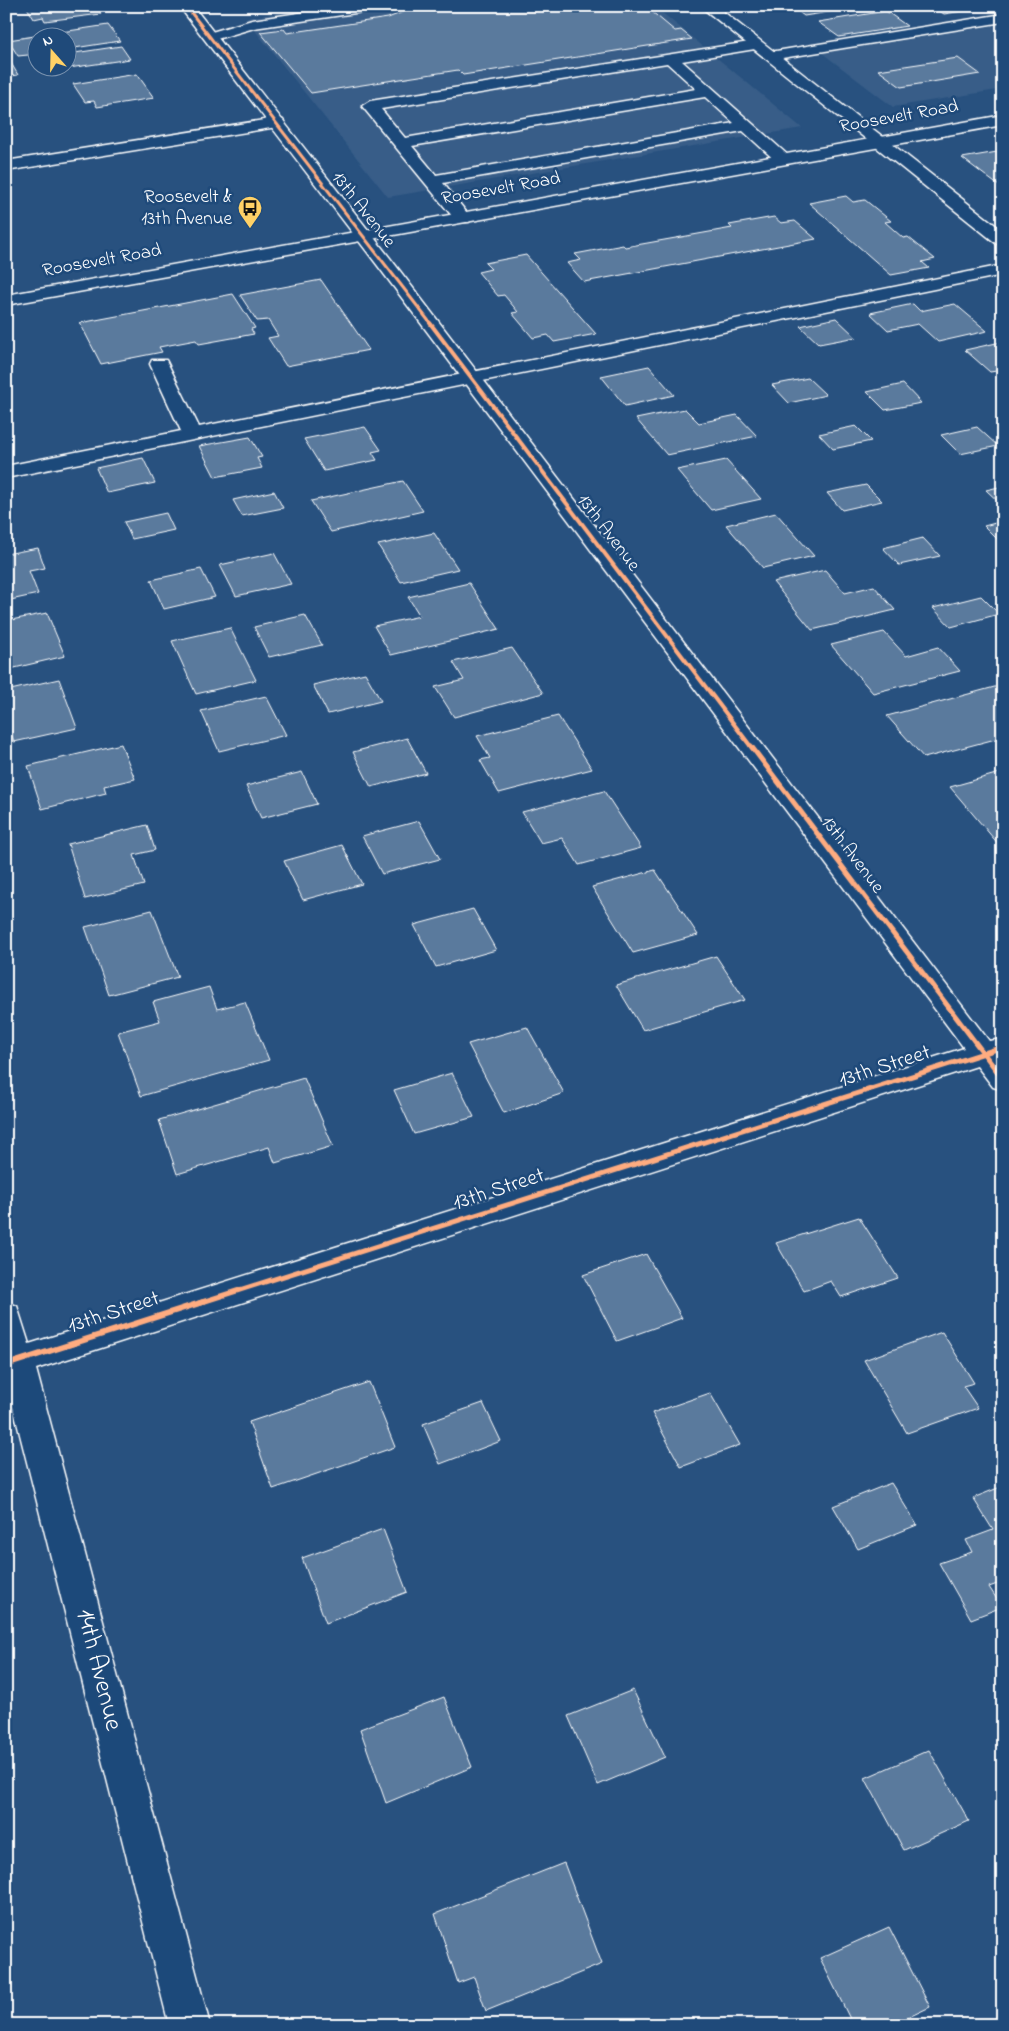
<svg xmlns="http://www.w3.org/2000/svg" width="1009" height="2031" font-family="'Indie Flower',sans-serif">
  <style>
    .built { fill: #375d88 }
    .building { fill: #5a7a9d; stroke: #fff }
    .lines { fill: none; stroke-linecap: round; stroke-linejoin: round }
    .lane-casing { stroke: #fff; stroke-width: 3 }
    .street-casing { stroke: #fff; stroke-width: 3 }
    .secondary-casing { stroke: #fff; stroke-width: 3 }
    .lane { fill: #1f4a7a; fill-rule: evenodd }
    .street { fill: #1f4a7a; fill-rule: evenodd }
    .secondary { fill: #1f4a7a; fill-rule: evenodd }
    .cycleway-far3-casing { stroke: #1f4a7a; stroke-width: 5 }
    .cycleway-far2-casing { stroke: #1f4a7a; stroke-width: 6 }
    .cycleway-far1-casing { stroke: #1f4a7a; stroke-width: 8 }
    .cycleway-casing { stroke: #1f4a7a; stroke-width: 9 }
    .cycleway-far3 { stroke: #ffac80; stroke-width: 3 }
    .cycleway-far2 { stroke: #ffac80; stroke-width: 4 }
    .cycleway-far1 { stroke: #ffac80; stroke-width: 5 }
    .cycleway { stroke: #ffac80; stroke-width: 6 }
    .labels { text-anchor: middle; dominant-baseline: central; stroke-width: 5; stroke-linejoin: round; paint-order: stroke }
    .far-street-label { font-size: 19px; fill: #fff; stroke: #1f4a7a }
    .far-poi-label { font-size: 19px; fill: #fff; stroke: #1f4a7a; text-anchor: end }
    .street-label { font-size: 22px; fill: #fff; stroke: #1f4a7a }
    .near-street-label { font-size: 26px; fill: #fff; stroke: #1f4a7a }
  </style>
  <rect width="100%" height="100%" fill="#28517f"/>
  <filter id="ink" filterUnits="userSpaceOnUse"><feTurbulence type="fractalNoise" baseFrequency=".02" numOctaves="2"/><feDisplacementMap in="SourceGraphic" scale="10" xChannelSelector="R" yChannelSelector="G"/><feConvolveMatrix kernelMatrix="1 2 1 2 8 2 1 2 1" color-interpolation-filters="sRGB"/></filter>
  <g filter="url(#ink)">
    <path class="built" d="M 325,6 L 654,6 L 802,128 L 388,197 L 245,18 Z
      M 1003,24 L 1003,89 L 893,107 L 822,53 Z"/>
    <path class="building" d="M 26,6 L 96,6 L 101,14 L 45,21 L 43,17 L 34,19 Z
      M 645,6 L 675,31 L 681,30 L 692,39 L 463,75 L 458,70 L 311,93 L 260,32 L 284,29 L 287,33 L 388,18 L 418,6 Z
      M 791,6 L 867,6 L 804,16 Z
      M 932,6 L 964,6 L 969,10 L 944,14 Z
      M 886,11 L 907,26 L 839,37 L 818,22 Z
      M 108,25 L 120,41 L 68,49 L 68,38 L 38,38 L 38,54 L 18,56 L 8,40 Z
      M 121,46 L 130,59 L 62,69 L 62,68 L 68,68 L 68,54 Z
      M 958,58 L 980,74 L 901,87 L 878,70 Z
      M 6,63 L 11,63 L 18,75 L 6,77 Z
      M 137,74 L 154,98 L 97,107 L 94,101 L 85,102 L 73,84 Z
      M 1003,151 L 1003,189 L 962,158 Z
      M 846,196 L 853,202 L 865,200 L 891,221 L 885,222 L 903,238 L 908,237 L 935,259 L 922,262 L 929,268 L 891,275 L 809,203 Z
      M 774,217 L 781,223 L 795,221 L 816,239 L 584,282 L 567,263 L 581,260 L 575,254 L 623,245 L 625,247 L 732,228 L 729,225 Z
      M 526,255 L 596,334 L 554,342 L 548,335 L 533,338 L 512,313 L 518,312 L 504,295 L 498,296 L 478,272 L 491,269 L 485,263 Z
      M 321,280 L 369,350 L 286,366 L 268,338 L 278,336 L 268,320 L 257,321 L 240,295 Z
      M 233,294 L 255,328 L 251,329 L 254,334 L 199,344 L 196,340 L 159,347 L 162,352 L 101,364 L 80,323 Z
      M 913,304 L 920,311 L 955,304 L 987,331 L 938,342 L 918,324 L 888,330 L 870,313 Z
      M 836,318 L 856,337 L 819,344 L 800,326 Z
      M 1001,342 L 1003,370 L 990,372 L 965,350 Z
      M 649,366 L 674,395 L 625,406 L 601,376 Z
      M 808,378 L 826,395 L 789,403 L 772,385 Z
      M 903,384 L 921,403 L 885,410 L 867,392 Z
      M 685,409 L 699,423 L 737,415 L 757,436 L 667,455 L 636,419 Z
      M 856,426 L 871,441 L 833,449 L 819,434 Z
      M 365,427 L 381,450 L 372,452 L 377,460 L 324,471 L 304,439 Z
      M 977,427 L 998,446 L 960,454 L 941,435 Z
      M 250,437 L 262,457 L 257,458 L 262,468 L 215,477 L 199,446 Z
      M 143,458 L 155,483 L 107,493 L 96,468 Z
      M 726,460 L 761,499 L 711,510 L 677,470 Z
      M 403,481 L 423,511 L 331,532 L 311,501 Z
      M 866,485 L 882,501 L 842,510 L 827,493 Z
      M 1003,486 L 1003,506 L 986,490 Z
      M 274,491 L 283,508 L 242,516 L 233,500 Z
      M 166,513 L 174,530 L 132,539 L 124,522 Z
      M 776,513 L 814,556 L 763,568 L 726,525 Z
      M 1003,521 L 1003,545 L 984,526 Z
      M 434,533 L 458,569 L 401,582 L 378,545 Z
      M 923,538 L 940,556 L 899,565 L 883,548 Z
      M 38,548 L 45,568 L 29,571 L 38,594 L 6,601 L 6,554 Z
      M 274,553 L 291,584 L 236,596 L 220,565 Z
      M 201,569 L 215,597 L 164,609 L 151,580 Z
      M 825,570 L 845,593 L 874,586 L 895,610 L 812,630 L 773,582 Z
      M 469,583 L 499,629 L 391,655 L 374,626 L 420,616 L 408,597 Z
      M 981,596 L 999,614 L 951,627 L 933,608 Z
      M 47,613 L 65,656 L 6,670 L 6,621 Z
      M 305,615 L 322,645 L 269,657 L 254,627 Z
      M 230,628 L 256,680 L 196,694 L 172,641 Z
      M 884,632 L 906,656 L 938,647 L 960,671 L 873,693 L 831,645 Z
      M 512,648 L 543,693 L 454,717 L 435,687 L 464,680 L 453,662 Z
      M 365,673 L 381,701 L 328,714 L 313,685 Z
      M 59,679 L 77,728 L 14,742 L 6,717 L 6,691 Z
      M 1002,685 L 1003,737 L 924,758 L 887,716 Z
      M 266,696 L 286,735 L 219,751 L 201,711 Z
      M 558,716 L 592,769 L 499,793 L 480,760 L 490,758 L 477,736 Z
      M 407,738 L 426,773 L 371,787 L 353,752 Z
      M 121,744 L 135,779 L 104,786 L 106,793 L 42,809 L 28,766 Z
      M 302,772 L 317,804 L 261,818 L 246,786 Z
      M 1003,772 L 1003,845 L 1000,846 L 950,787 Z
      M 604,791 L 641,848 L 579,865 L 562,838 L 541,843 L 522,812 Z
      M 419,821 L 440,859 L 382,874 L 362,836 Z
      M 147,825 L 155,850 L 134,855 L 144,885 L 85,899 L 68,844 Z
      M 342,845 L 362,884 L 303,900 L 284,861 Z
      M 655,870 L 698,935 L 633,953 L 592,887 Z
      M 473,909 L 496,950 L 436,967 L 414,925 Z
      M 152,910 L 178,977 L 109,995 L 85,927 Z
      M 716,956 L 745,1000 L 643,1030 L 616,985 Z
      M 209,987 L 217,1009 L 245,1002 L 269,1060 L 141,1096 L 118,1032 L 160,1021 L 153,1002 Z
      M 527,1027 L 564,1093 L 504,1113 L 468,1044 Z
      M 452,1073 L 474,1117 L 414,1134 L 394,1090 Z
      M 304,1078 L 333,1146 L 275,1163 L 269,1147 L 177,1174 L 159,1120 Z
      M 859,1217 L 898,1278 L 841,1297 L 831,1281 L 804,1291 L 776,1243 Z
      M 646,1254 L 682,1318 L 617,1341 L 583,1275 Z
      M 942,1332 L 974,1383 L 963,1386 L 978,1408 L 907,1433 L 864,1360 Z
      M 369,1382 L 395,1447 L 273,1489 L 249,1422 Z
      M 710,1393 L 740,1445 L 681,1467 L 652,1413 Z
      M 483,1403 L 501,1441 L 440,1464 L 423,1424 Z
      M 891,1483 L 917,1525 L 858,1549 L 833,1506 Z
      M 1003,1486 L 1003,1582 L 989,1587 L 1002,1607 L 971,1619 L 939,1563 L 972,1552 L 966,1540 L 993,1530 L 973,1498 Z
      M 383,1529 L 407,1592 L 326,1623 L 302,1558 Z
      M 633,1690 L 665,1757 L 598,1785 L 568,1716 Z
      M 444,1697 L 472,1767 L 386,1803 L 360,1729 Z
      M 929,1750 L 969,1821 L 904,1850 L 865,1778 Z
      M 564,1863 L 602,1964 L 486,2011 L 474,1977 L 458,1983 L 435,1914 Z
      M 889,1927 L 930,2007 L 892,2025 L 853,2025 L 820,1958 Z"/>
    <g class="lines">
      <defs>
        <path id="lane" d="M 345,6 L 383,6 L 376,10 L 254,28 L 210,41 L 203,37 L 205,34 L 252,20 Z
          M 1003,14 L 1003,22 L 770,60 L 763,56 L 770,52 Z
          M 756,41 L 761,42 L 763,45 L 761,48 L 682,61 L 790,157 L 792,160 L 790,163 L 778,163 L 743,131 L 443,183 L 471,218 L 469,222 L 457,222 L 362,106 L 370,101 ZM 667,63 L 696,89 L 405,138 L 381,109 ZM 705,97 L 734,123 L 436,175 L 412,146 Z
          M 277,118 L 283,120 L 285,123 L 283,126 L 6,171 L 6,161 Z
          M 1003,265 L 1003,275 L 6,478 L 6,466 L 181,431 L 150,364 L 152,360 L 166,360 L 168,364 L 199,427 Z"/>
        <path id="street" d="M 179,6 L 193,6 L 390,258 L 989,1041 L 1003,1039 L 1003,1090 L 993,1087 L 977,1066 L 36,1369 L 210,2025 L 169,2025 L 6,1379 L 6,1302 L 17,1306 L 29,1344 L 964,1048 L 378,266 Z
          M 700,6 L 716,6 L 1003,231 L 1003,245 L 997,244 Z"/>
        <path id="secondary" d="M 1003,115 L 1003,125 L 6,305 L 6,295 Z"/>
      </defs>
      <use href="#lane" class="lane-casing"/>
      <use href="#street" class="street-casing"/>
      <use href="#secondary" class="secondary-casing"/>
      <use href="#lane" class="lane"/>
      <use href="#street" class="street"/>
      <use href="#secondary" class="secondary"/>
      <defs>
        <path id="cycleway-far3" d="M 186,6 L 431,324"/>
        <path id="cycleway-far2" d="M 430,323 L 752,748"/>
        <path id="cycleway-far1" d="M 751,746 L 1003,1079
          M 199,1303 L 1003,1047"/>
        <path id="cycleway" d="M 6,1365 L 203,1302"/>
      </defs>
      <use href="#cycleway-far3" class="cycleway-far3-casing"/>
      <use href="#cycleway-far2" class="cycleway-far2-casing"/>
      <use href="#cycleway-far1" class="cycleway-far1-casing"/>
      <use href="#cycleway" class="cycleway-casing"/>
      <use href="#cycleway-far3" class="cycleway-far3"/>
      <use href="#cycleway-far2" class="cycleway-far2"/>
      <use href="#cycleway-far1" class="cycleway-far1"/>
      <use href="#cycleway" class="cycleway"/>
    </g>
  </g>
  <defs>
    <symbol id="bus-pin" viewBox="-11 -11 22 30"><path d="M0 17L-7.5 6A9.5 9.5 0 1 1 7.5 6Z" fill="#ffd166" stroke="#1f4a7a"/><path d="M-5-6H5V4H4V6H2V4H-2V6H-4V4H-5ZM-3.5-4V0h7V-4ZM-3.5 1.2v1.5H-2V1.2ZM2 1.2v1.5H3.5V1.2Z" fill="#111"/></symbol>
  </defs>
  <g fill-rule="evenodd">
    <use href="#bus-pin" x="236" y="194" width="28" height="38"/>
  </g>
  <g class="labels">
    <g class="far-street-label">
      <text transform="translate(899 117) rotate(-10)">Roosevelt Road</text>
      <text transform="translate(501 189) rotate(-10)">Roosevelt Road</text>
      <text transform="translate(363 210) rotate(52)">13th Avenue</text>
      <text transform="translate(102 261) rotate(-10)">Roosevelt Road</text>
      <text transform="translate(608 533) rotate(53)">13th Avenue</text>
      <text transform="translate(852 855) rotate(53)">13th Avenue</text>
    </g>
    <g class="far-poi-label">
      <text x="232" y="197">Roosevelt &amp;<tspan x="232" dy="22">13th Avenue</tspan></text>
    </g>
    <g class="street-label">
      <text transform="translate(885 1067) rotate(-18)">13th Street</text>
      <text transform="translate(499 1190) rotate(-18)">13th Street</text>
      <text transform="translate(114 1313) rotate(-18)">13th Street</text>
    </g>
    <g class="near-street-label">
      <text transform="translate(98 1670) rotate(76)">14th Avenue</text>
    </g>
  </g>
  <rect width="1009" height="2031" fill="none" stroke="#1f4a7a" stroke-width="25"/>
  <rect x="12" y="12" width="984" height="2006" fill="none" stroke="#fff" stroke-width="2" filter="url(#ink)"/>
  <g transform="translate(52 52) rotate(340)"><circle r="24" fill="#1f4a7a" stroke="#7992af"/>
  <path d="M0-4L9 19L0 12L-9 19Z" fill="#ffd166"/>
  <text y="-8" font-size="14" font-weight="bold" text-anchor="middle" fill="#ffffff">N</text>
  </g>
</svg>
